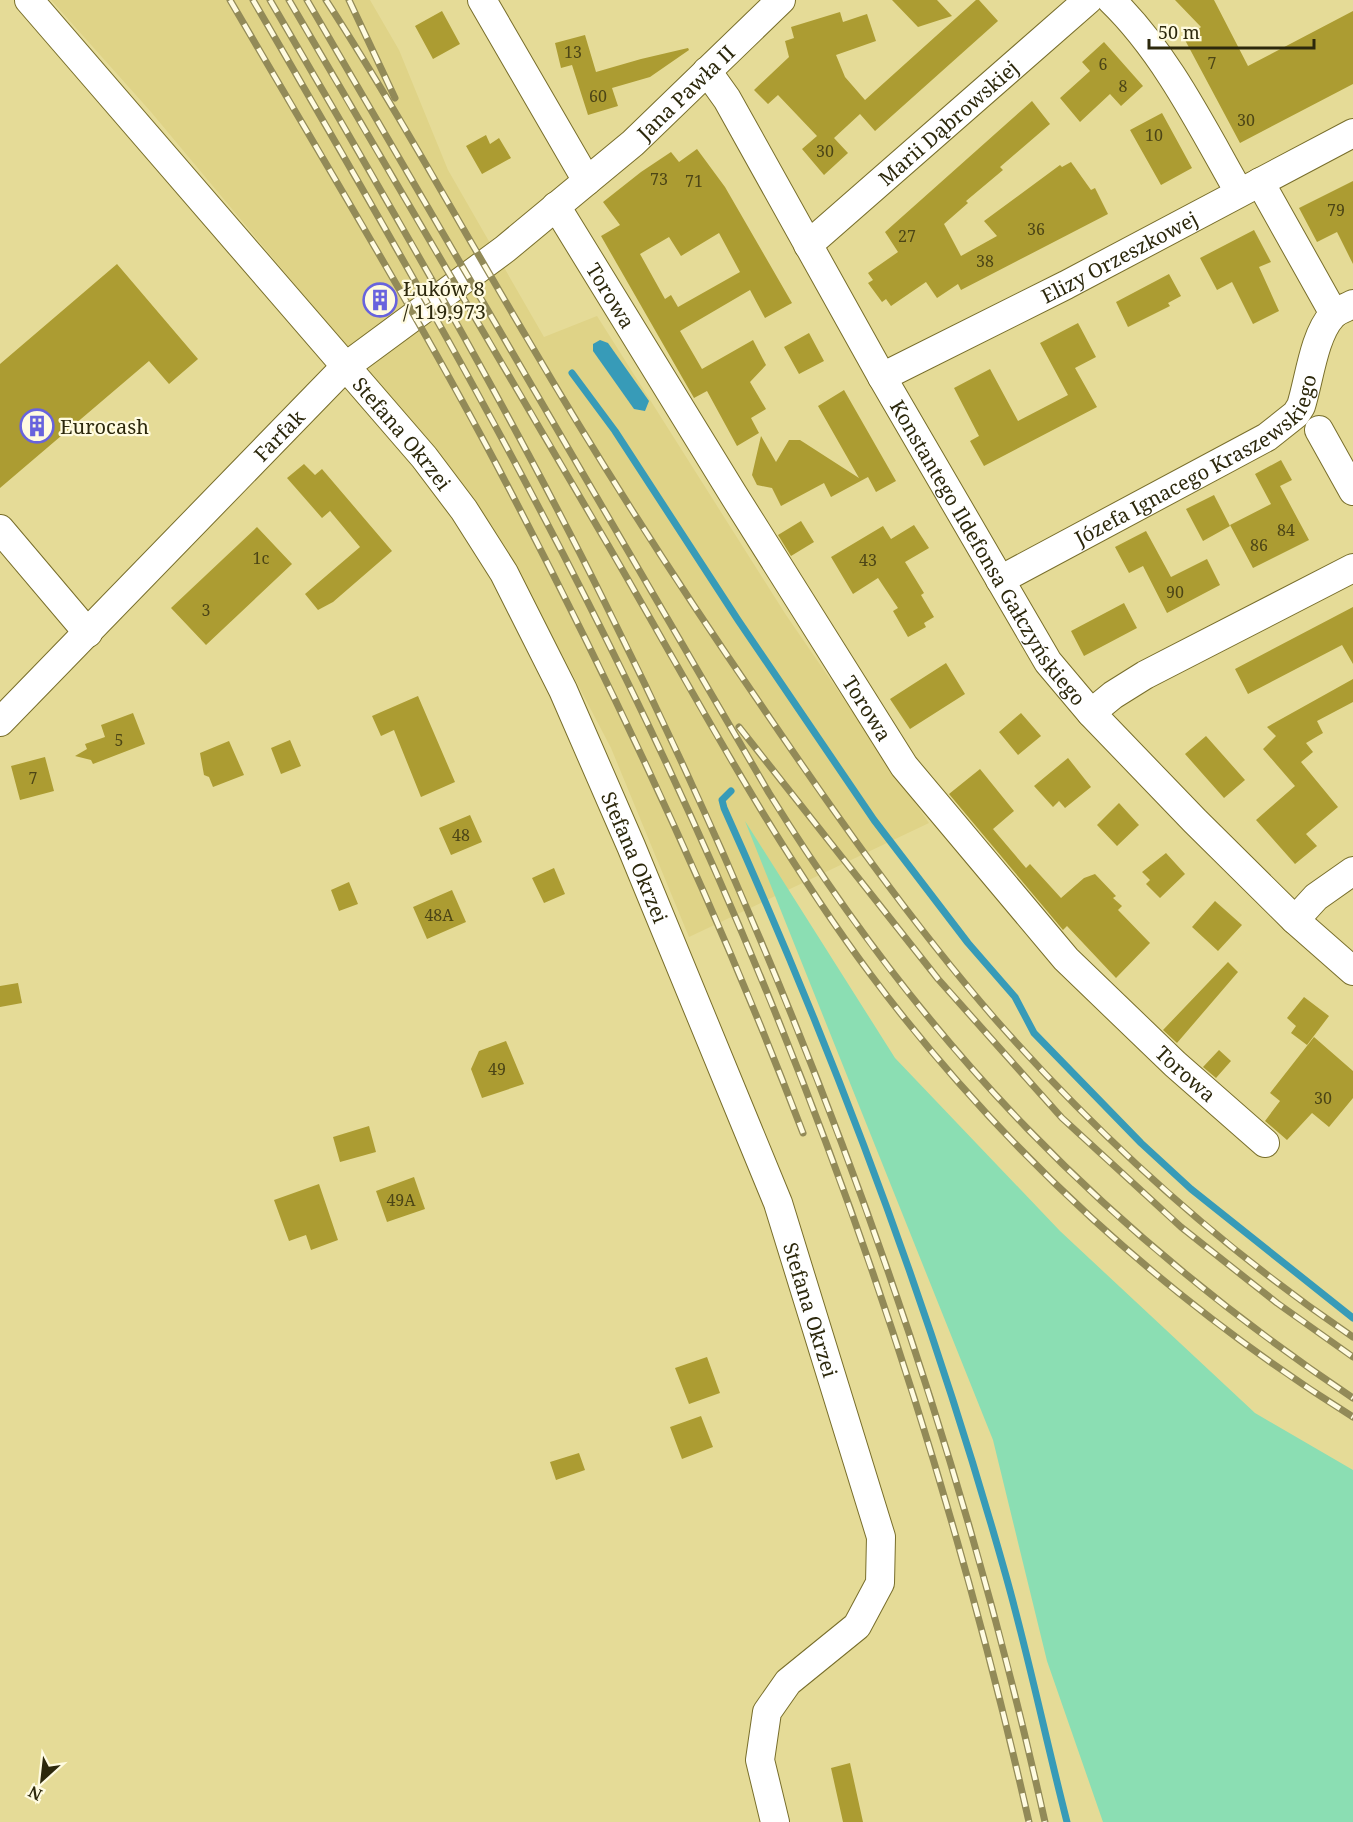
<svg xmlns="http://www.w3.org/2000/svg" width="1353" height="1822" font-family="'Noto Serif',serif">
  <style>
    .built { fill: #dfd387 }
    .green { fill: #8bdeb3 }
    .water { fill: #379bb8 }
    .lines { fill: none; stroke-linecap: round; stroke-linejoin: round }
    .stream { stroke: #379bb8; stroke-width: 7 }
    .building { fill: #ac9c32; fill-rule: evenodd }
    .minor-casing { stroke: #786e2b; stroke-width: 30 }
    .minor { stroke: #fff; stroke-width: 28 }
    .rail-casing { stroke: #928a58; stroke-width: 7 }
    .rail { stroke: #fffbe0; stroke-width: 4.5; stroke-dasharray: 14; stroke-linecap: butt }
    .labels { text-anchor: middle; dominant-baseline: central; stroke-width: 4.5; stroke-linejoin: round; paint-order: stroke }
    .number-label { font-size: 16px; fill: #4c4516 }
    .street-label { font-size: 20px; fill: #2c280c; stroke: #fffbe0 }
    .poi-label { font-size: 20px; fill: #2c280c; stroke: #fffbe0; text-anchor: start }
  </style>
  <rect width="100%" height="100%" fill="#e5db97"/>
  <path class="built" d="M 51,0 L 370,0 L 399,50 L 448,170 L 544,337 L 597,316 L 786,615 L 929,823 L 689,937 L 611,748 L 512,559 L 429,445 L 151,112 Z"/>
  <path class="green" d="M 745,821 L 895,1058 L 1060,1231 L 1255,1413 L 1353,1470 L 1353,1822 L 1103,1822 L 1047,1661 L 993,1440 Z"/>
  <path class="water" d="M 600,340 L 608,343 L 649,401 L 645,411 L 634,409 L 593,351 L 593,344 Z"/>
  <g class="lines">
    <path class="stream" d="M 572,373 L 615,431 L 738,620 L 874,820 L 968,943 L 1015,997 L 1034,1033 L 1141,1143 L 1191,1189 L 1353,1318
      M 731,791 L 722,800 L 724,808 C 836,1057 932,1313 1006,1576 C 1029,1658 1046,1740 1067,1822"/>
  </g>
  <path class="building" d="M 892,0 L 937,0 L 952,16 L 918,27 Z
    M 976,0 L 979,0 L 998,21 L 875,131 L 860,114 L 834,138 L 848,153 L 824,175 L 802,149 L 817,136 L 778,95 L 768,104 L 754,90 L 789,57 L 785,41 L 794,38 L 791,27 L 840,12 L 843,22 L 867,14 L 876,41 L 836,55 L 845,77 L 865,100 Z
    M 1175,0 L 1214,0 L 1248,66 L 1353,11 L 1353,84 L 1240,143 L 1185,40 L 1201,27 Z
    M 442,11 L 460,44 L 433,59 L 415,26 Z
    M 585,35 L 596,72 L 641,59 L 688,48 L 689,50 L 650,77 L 612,88 L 618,106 L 588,115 L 572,65 L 561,68 L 555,43 Z
    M 1104,42 L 1143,86 L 1121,106 L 1110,94 L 1080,122 L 1060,98 L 1090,71 L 1082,62 Z
    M 1032,101 L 1050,124 L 1000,167 L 1003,170 L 966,201 L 968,203 L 944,224 L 961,256 L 997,236 L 984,221 L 1060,165 L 1062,167 L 1071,162 L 1091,190 L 1095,188 L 1108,214 L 961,290 L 958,284 L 937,298 L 926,282 L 891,306 L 886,299 L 882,302 L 868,283 L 873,280 L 868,273 L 898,252 L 885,232 Z
    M 1162,113 L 1192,168 L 1161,185 L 1130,130 Z
    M 486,135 L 490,144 L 499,138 L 511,158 L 482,174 L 466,146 Z
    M 697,149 L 725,187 L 792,303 L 765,318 L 750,290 L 680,331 L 702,369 L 753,340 L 766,365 L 750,382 L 766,409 L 751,418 L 759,433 L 737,446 L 707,391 L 694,398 L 601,236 L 620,225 L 603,202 L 641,172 L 671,152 L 679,162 ZM 719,233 L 740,272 L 678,307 L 671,295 L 665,299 L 640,254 L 669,237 L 681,256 Z
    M 1353,181 L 1353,264 L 1337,232 L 1317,242 L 1299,208 Z
    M 1254,230 L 1271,262 L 1259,267 L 1279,311 L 1253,324 L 1232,282 L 1217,290 L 1200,258 Z
    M 117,264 L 198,359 L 169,384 L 149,361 L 0,488 L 0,364 Z
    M 1169,274 L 1181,296 L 1168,303 L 1170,306 L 1128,327 L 1116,302 Z
    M 1078,323 L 1096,357 L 1075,368 L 1097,407 L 984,466 L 970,441 L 979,436 L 954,388 L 990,369 L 1018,421 L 1068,395 L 1040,343 Z
    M 809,333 L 824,361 L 799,374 L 784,347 Z
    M 844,390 L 896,481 L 876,492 L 868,477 L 831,497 L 824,483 L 781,506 L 772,488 L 757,485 L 752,475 L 761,436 L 776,462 L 789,440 L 800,440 L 859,478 L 818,406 Z
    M 1281,460 L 1292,480 L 1280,486 L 1309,540 L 1253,568 L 1230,525 L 1271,504 L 1255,474 Z
    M 304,464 L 315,475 L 322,469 L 392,551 L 333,602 L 318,610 L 305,594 L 360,547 L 330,511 L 322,518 L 287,478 Z
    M 1214,495 L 1230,526 L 1203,541 L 1186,509 Z
    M 801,521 L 814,542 L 791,556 L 778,535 Z
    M 914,525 L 929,548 L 905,562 L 924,593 L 921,595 L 934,617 L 924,623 L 926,627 L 908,637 L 893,611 L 898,608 L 878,578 L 853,594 L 831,557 L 883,526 L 891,539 Z
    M 257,527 L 292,564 L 206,645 L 171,608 Z
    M 1146,531 L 1171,577 L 1207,559 L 1220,585 L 1167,613 L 1143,566 L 1129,573 L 1115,547 Z
    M 1124,603 L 1137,628 L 1084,656 L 1071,631 Z
    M 1353,607 L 1353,664 L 1342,645 L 1248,694 L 1235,669 Z
    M 946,663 L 965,694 L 910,729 L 890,699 Z
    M 1353,679 L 1353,702 L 1317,721 L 1323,733 L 1306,743 L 1313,752 L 1301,762 L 1338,807 L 1306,834 L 1317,846 L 1295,864 L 1256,820 L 1295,786 L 1263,749 L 1276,736 L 1267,727 Z
    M 418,696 L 455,782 L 421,797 L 394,730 L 381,736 L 372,716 Z
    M 133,713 L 145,744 L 93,764 L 91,760 L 75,756 L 87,749 L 85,744 L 105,737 L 101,725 Z
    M 1021,713 L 1041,736 L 1018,755 L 999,732 Z
    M 1206,736 L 1245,780 L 1224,798 L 1185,754 Z
    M 290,740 L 301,766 L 281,774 L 271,748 Z
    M 229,741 L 244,775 L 213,787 L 209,777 L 204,775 L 200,753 Z
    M 45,757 L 54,791 L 20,800 L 11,766 Z
    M 1068,758 L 1091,787 L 1065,808 L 1059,801 L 1053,807 L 1034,786 Z
    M 980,769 L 1014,811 L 993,829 L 1026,868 L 1030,864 L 1061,898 L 1084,878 L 1095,874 L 1116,896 L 1113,898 L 1122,906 L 1118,910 L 1150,943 L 1116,978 L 1067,926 L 1063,930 L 949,794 Z
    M 1119,803 L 1139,825 L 1117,846 L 1097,825 Z
    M 470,815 L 482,842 L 451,855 L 439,828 Z
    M 1166,853 L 1185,874 L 1160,898 L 1146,884 L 1150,880 L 1142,872 Z
    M 554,868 L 565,894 L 544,903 L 532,878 Z
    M 349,882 L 358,904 L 339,911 L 331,890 Z
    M 452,890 L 466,922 L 427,939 L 413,907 Z
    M 1215,901 L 1242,925 L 1218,951 L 1192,927 Z
    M 1228,962 L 1238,972 L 1177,1043 L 1163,1030 Z
    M 18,983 L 22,1003 L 0,1007 L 0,986 Z
    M 1304,997 L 1329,1016 L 1307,1045 L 1291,1033 L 1296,1026 L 1287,1018 Z
    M 1314,1037 L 1353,1071 L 1353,1098 L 1329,1127 L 1312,1113 L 1287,1140 L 1265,1121 L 1280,1101 L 1270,1093 Z
    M 506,1041 L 524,1084 L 482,1098 L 471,1069 L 479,1051 Z
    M 1219,1050 L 1231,1061 L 1216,1078 L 1203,1067 Z
    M 369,1126 L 376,1152 L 340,1162 L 333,1137 Z
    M 414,1177 L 425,1209 L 387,1222 L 376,1191 Z
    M 319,1184 L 338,1240 L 311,1250 L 306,1235 L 289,1241 L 274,1200 Z
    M 707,1357 L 720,1393 L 689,1404 L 675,1368 Z
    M 701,1416 L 713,1447 L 682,1459 L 670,1427 Z
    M 579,1453 L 585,1470 L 556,1480 L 550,1462 Z
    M 850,1763 L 863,1822 L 843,1822 L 831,1768 Z"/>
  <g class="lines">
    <defs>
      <g id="minor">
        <path id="s1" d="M 29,0 L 424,457 L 464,510 L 504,573 L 563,690 L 631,846 L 778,1203 L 881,1537 L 880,1583 L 857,1626 L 788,1682 L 767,1712 L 760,1760 L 775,1822"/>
        <path d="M 482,0 L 587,181"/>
        <path d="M 1111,0 C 1165,52 1202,127 1239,192"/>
        <path id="s2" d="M 707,71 L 727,99 L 882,377 L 1048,662 L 1091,713 L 1195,821 L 1295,920 L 1353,971"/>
        <path d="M 1260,182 L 1334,314"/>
        <path id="s3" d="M 556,206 L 733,494 L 904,766 L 1066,959 L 1175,1064 L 1265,1143"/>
        <path id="s4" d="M 808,245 L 1088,0"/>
        <path id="s5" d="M 882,377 L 1066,285 L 1353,133"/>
        <path d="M 1319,430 L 1353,491"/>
        <path d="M 0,529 L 88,633"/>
        <path id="s6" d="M 1000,580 L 1267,437 L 1296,414 L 1301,406 C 1309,381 1314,335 1332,316 C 1337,310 1346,308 1353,304"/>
        <path d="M 1091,713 L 1113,695 L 1145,675 L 1353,568"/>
        <path id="s7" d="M 0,722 L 345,367 L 505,249 L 587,181 L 633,143 L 781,0"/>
        <path d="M 1295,920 L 1316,897 L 1353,871"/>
      </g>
    </defs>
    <use href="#minor" class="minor-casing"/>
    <use href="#minor" class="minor"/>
    <defs>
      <path id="rail" d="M 230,0 C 319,153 411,304 494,460 C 609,678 715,903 803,1133
        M 253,0 C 384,225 514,449 628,683 C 805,1045 940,1429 1029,1822
        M 270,0 C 386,199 503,397 605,603 C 798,989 951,1400 1045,1822
        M 289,0 C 395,182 502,363 608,545 C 692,689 771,841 871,975 C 1002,1150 1168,1301 1353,1417
        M 307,0 L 769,793 C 926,1047 1106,1232 1353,1398
        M 326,0 C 397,110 460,225 527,338 C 600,463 679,586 761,705 C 835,814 910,921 996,1020 C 1101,1139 1222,1248 1353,1337
        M 349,0 L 395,98
        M 739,727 L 938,979 L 1062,1118 L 1181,1227 L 1277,1303 L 1353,1357"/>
    </defs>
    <use href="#rail" class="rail-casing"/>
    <use href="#rail" class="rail"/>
  </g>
  <defs>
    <symbol id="building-ring" viewBox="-11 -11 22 22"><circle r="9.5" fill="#fffbe0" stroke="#6863dd" stroke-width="1.5"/><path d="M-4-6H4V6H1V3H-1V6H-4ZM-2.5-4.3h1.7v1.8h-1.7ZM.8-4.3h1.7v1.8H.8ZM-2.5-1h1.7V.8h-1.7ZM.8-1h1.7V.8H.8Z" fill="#6863dd"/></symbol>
  </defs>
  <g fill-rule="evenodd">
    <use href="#building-ring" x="361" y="281" width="38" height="38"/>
    <use href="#building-ring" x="18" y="407" width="38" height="38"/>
  </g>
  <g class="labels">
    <g class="number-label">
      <text x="573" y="52">13</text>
      <text x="1212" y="63">7</text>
      <text x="1103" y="64">6</text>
      <text x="1123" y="86">8</text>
      <text x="598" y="96">60</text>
      <text x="1246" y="120">30</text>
      <text x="1154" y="135">10</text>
      <text x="825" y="151">30</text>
      <text x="659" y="179">73</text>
      <text x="694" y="181">71</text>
      <text x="1336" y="210">79</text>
      <text x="1036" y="229">36</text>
      <text x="907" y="236">27</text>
      <text x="985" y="261">38</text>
      <text x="1286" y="530">84</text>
      <text x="1259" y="545">86</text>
      <text x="261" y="558">1c</text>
      <text x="868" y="560">43</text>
      <text x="1175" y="592">90</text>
      <text x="206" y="610">3</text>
      <text x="119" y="740">5</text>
      <text x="33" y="778">7</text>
      <text x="461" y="835">48</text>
      <text x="439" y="915">48A</text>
      <text x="497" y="1069">49</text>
      <text x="1323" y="1098">30</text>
      <text x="401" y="1200">49A</text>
    </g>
    <g class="street-label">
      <text stroke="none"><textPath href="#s7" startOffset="933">Jana Pawła II</textPath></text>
      <text stroke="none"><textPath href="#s4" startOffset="186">Marii Dąbrowskiej</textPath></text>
      <text stroke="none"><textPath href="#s5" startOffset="266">Elizy Orzeszkowej</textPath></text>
      <text stroke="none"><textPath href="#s3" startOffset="105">Torowa</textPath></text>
      <text stroke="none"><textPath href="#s1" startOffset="572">Stefana Okrzei</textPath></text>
      <text stroke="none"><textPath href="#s7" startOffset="400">Farfak</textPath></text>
      <text stroke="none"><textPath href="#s6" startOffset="234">Józefa Ignacego Kraszewskiego</textPath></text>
      <text stroke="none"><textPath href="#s2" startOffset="558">Konstantego Ildefonsa Gałczyńskiego</textPath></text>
      <text stroke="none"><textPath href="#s3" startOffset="591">Torowa</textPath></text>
      <text stroke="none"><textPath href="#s1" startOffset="1058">Stefana Okrzei</textPath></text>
      <text stroke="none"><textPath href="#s3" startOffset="1077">Torowa</textPath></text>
      <text stroke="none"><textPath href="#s1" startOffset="1544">Stefana Okrzei</textPath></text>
    </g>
    <g class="poi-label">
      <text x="403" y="288">Łuków 8<tspan x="403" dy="23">/ 119,973</tspan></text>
      <text x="60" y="426">Eurocash</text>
    </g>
  </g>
  <g transform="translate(42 1780) rotate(207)" stroke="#fffbe0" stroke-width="4.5" paint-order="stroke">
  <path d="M0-4.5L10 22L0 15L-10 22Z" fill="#2c280c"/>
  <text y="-9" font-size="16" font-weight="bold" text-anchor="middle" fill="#2c280c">N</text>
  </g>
  <path d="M1149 39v9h165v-9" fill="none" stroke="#2c280c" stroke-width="3"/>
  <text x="1158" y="39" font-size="18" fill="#2c280c" stroke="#fffbe0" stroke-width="4.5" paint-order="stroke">50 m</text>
</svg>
